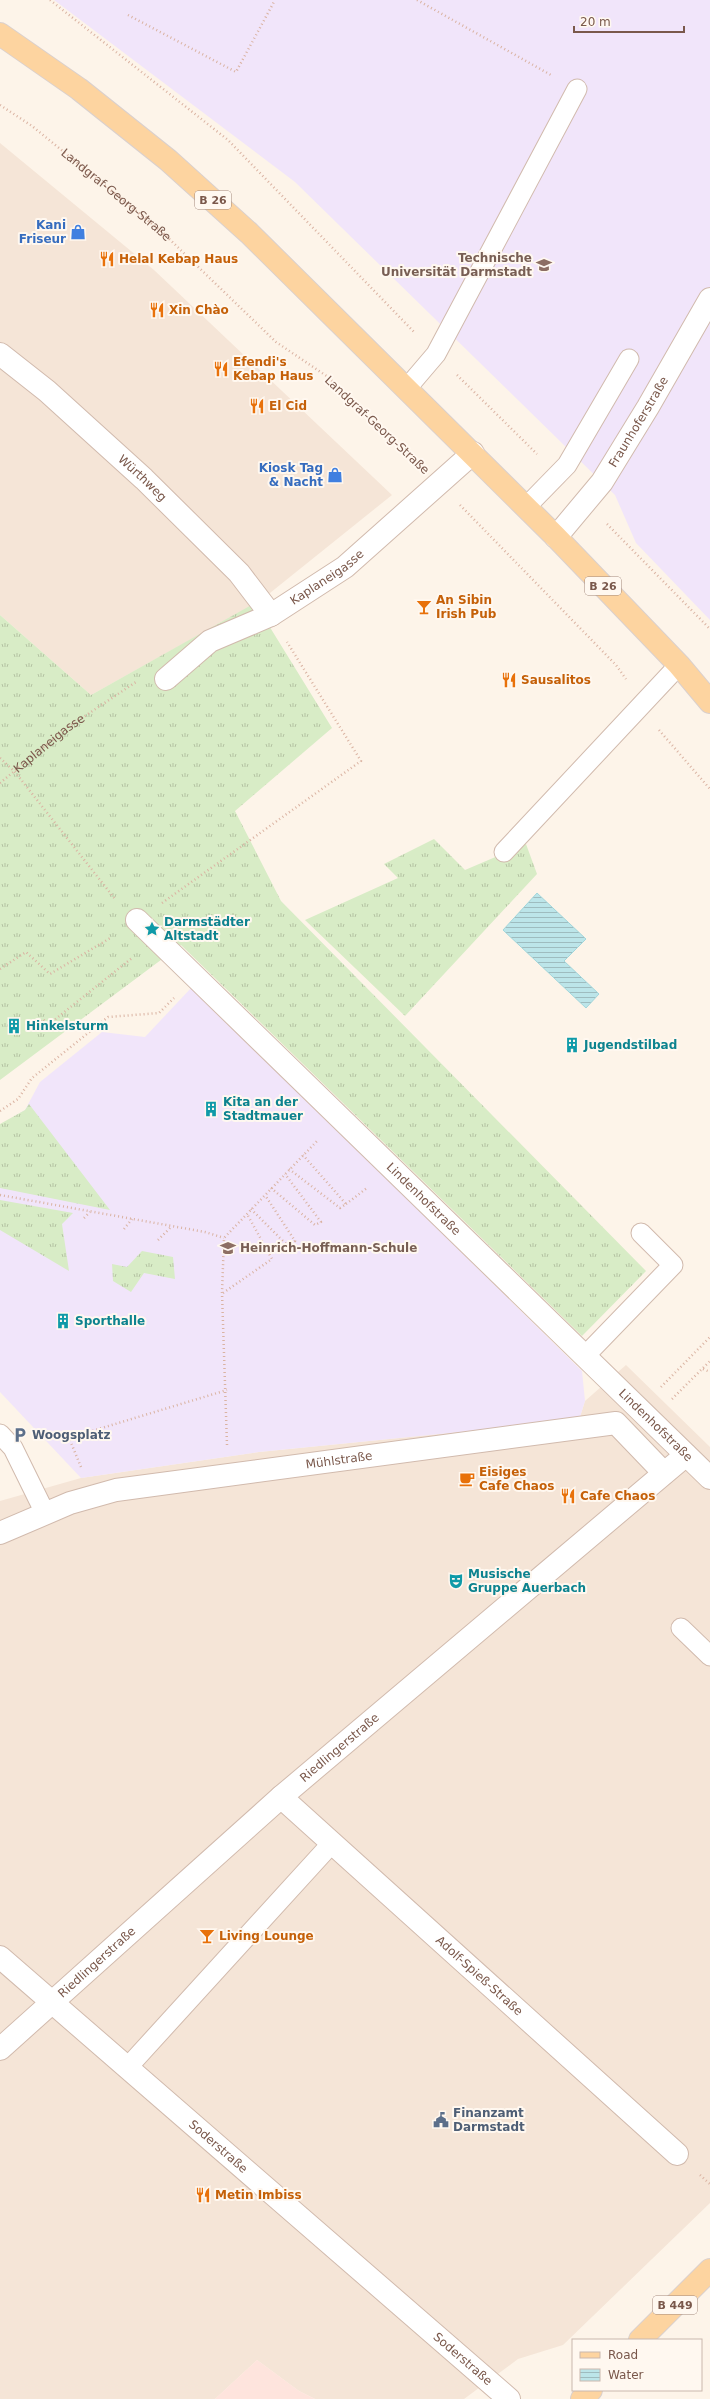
<svg xmlns="http://www.w3.org/2000/svg" width="710" height="2399" font-family="'DejaVu Sans',sans-serif">
  <style>
    .residential { fill: #f5e5d7 }
    .commercial { fill: #fee4dd }
    .education { fill: #f1e5fa }
    .grass { fill: url(#grass-tufts) }
    .water { fill: url(#water-rules); stroke: #a2d6db }
    .lines { fill: none; stroke-linecap: round; stroke-linejoin: round }
    .service-casing { stroke: #d1baad; stroke-width: 21 }
    .minor-casing { stroke: #d1baad; stroke-width: 24 }
    .primary-casing { stroke: #dad0cd; stroke-width: 24 }
    .path { stroke: #dab3a2; stroke-width: 2.5; stroke-dasharray: 1 3; stroke-linecap: butt }
    .service { stroke: #fff; stroke-width: 19 }
    .minor { stroke: #fff; stroke-width: 22 }
    .primary { stroke: #fdd4a0; stroke-width: 22 }
    .labels { text-anchor: middle; dominant-baseline: central; stroke-width: 4; stroke-linejoin: round; paint-order: stroke }
    .shield { fill: #fff8f0; stroke: #a2887c; stroke-width: 1 }
    .shield-label { font-size: 11px; font-weight: bold; fill: #7a584b }
    .street-label { font-size: 12px; fill: #7a584b; stroke: #fff8f0 }
    .shop-label { font-size: 12px; font-weight: bold; fill: #366cbe; stroke: #fff8f0; text-anchor: end }
    .education-label { font-size: 12px; font-weight: bold; fill: #785e54; stroke: #fff8f0; text-anchor: end }
    .food-label { font-size: 12px; font-weight: bold; fill: #c56008; stroke: #fff8f0; text-anchor: start }
    .culture-label { font-size: 12px; font-weight: bold; fill: #0d838f; stroke: #fff8f0; text-anchor: start }
    .service-label { font-size: 12px; font-weight: bold; fill: #4e5e75; stroke: #fff8f0; text-anchor: start }
  </style>
  <defs>
    <pattern id="grass-tufts" width="24" height="20" patternUnits="userSpaceOnUse"><rect width="24" height="20" fill="#d8ecc6"/><path d="M3 7l-1-3M5 7V3M7 7l1-3M15 17l-1-3M17 17v-4M19 17l1-3" fill="none" stroke="#b4c2a3"/></pattern>
    <pattern id="water-rules" width="6" height="5" patternUnits="userSpaceOnUse"><rect width="6" height="5" fill="#bce5e9"/><path d="M0 2.5h6" fill="none" stroke="#9ebcbf"/></pattern>
  </defs>
  <rect width="100%" height="100%" fill="#fdf4e9"/>
  <path class="residential" d="M 0,143 L 154,270 L 392,495 L 260,601 L 91,695 L 0,615 Z
    M 626,1365 L 710,1447 L 710,2203 L 563,2345 L 518,2359 L 464,2399 L 315,2399 L 299,2391 L 257,2360 L 215,2399 L 0,2399 L 0,1501 L 81,1478 L 259,1452 L 579,1420 L 585,1401 Z"/>
  <path class="commercial" d="M 257,2360 L 299,2391 L 315,2399 L 215,2399 Z"/>
  <path class="education" d="M 54,0 L 710,0 L 710,620 L 636,543 L 615,495 L 295,182 Z
    M 192,987 L 582,1371 L 585,1401 L 579,1420 L 259,1452 L 81,1478 L 0,1392 L 0,1125 L 25,1110 L 40,1082 L 102,1032 L 145,1037 Z"/>
  <path class="grass" d="M 255,603 L 332,728 L 235,811 L 281,901 L 646,1271 L 582,1336 L 181,945 L 0,1080 L 0,615 L 91,695 Z
    M 434,839 L 465,870 L 526,844 L 537,874 L 405,1016 L 305,920 L 398,878 L 384,864 Z
    M 29,1104 L 110,1210 L 0,1188 L 0,1124 L 25,1110 Z
    M 0,1200 L 73,1213 L 62,1224 L 69,1271 L 0,1230 Z
    M 142,1251 L 173,1257 L 175,1279 L 144,1273 L 131,1292 L 113,1281 L 112,1264 L 127,1267 Z"/>
  <path class="water" d="M 537,893 L 586,939 L 564,961 L 599,994 L 586,1008 L 503,930 Z"/>
  <g class="lines">
    <defs>
      <path id="service" d="M 407,388 L 436,354 L 577,89
        M 526,507 L 567,465 L 629,359
        M 504,852 L 679,665
        M 584,1357 L 673,1265 L 641,1233
        M 0,1434 L 13,1448 L 45,1513
        M 681,1628 L 710,1656
        M 127,2068 L 332,1843"/>
      <g id="minor">
        <path id="s3" d="M 0,354 L 47,391 L 144,479 L 239,573 L 271,615"/>
        <path id="s4" d="M 556,537 L 602,482 L 648,407 L 710,299"/>
        <path id="s5" d="M 166,679 L 210,641 L 271,615 L 345,567 L 473,453"/>
        <path id="s6" d="M 137,920 L 710,1478"/>
        <path id="s7" d="M 0,1533 L 70,1503 L 116,1490 L 616,1423 L 664,1473"/>
        <path id="s8" d="M 281,1797 L 677,2154"/>
        <path id="s9" d="M 0,1957 L 509,2399"/>
        <path id="s10" d="M 0,2049 L 281,1797 L 686,1455"/>
      </g>
      <path id="primary" d="M 0,34 L 79,89 L 168,160 L 249,233 L 556,537 L 679,665 L 710,702
        M 640,2340 L 710,2270
        M 582,2399 L 591,2390"/>
    </defs>
    <use href="#service" class="service-casing"/>
    <use href="#minor" class="minor-casing"/>
    <use href="#primary" class="primary-casing"/>
    <g class="path">
      <path d="M 50,0 L 228,140 L 415,333"/>
      <path d="M 417,0 L 551,75"/>
      <path d="M 128,15 L 236,72 L 275,0"/>
      <path id="s1" d="M 0,105 L 32,126 L 162,232 L 276,342 L 328,377 L 416,462"/>
      <path d="M 457,375 L 537,454"/>
      <path d="M 460,505 L 616,665 L 626,679"/>
      <path d="M 607,524 L 710,629"/>
      <path d="M 659,730 L 710,789"/>
      <path d="M 0,758 L 15,772 L 115,899"/>
      <path id="s2" d="M 0,783 L 67,728 L 136,682"/>
      <path d="M 162,903 L 361,761 L 287,642"/>
      <path d="M 0,969 L 26,952 L 50,974 L 112,937"/>
      <path d="M 31,1028 L 43,1019 L 48,1025 L 132,958"/>
      <path d="M 0,1111 L 18,1099 L 32,1078 L 108,1017 L 159,1013 L 174,998"/>
      <path d="M 289,1169 L 340,1208 L 346,1204 L 303,1155"/>
      <path d="M 271,1188 L 315,1225 L 321,1222 L 285,1174"/>
      <path d="M 0,1195 L 205,1232 L 224,1238"/>
      <path d="M 346,1204 L 367,1188"/>
      <path d="M 251,1209 L 288,1246 L 295,1241 L 265,1195"/>
      <path d="M 84,1218 L 90,1212"/>
      <path d="M 124,1229 L 132,1219"/>
      <path d="M 158,1240 L 171,1227"/>
      <path d="M 223,1293 L 272,1259 L 247,1214"/>
      <path d="M 703,1369 L 710,1372"/>
      <path d="M 661,1387 L 710,1337"/>
      <path d="M 672,1399 L 710,1361"/>
      <path d="M 227,1445 L 222,1293 L 224,1238 L 318,1140"/>
      <path d="M 81,1467 L 69,1438 L 227,1390"/>
      <path d="M 700,2175 L 710,2184"/>
    </g>
    <use href="#service" class="service"/>
    <use href="#minor" class="minor"/>
    <use href="#primary" class="primary"/>
  </g>
  <defs>
    <symbol id="shop-bare" viewBox="-9 -9 18 18"><path d="M-5-2.5h2.3a2.7 3.5 0 0 1 5.4 0H5L5.5 6h-11ZM-1.5-2.5h3a1.5 2.3 0 0 0-3 0Z" fill="#3f7fe0" stroke="#fff8f0" stroke-width="2.5" paint-order="stroke"/></symbol>
    <symbol id="restaurant-bare" viewBox="-9 -9 18 18"><path d="M-5-6h1v4h1v-4h1v4h1v-4h1v5L-1.5 .5V6h-2V.5L-5-1ZM5-6V6H3V1.5H1.5Q1.5-4 5-6Z" fill="#e8710a" stroke="#fff8f0" stroke-width="2.5" paint-order="stroke"/></symbol>
    <symbol id="university-bare" viewBox="-9 -9 18 18"><path d="M0-5L7-2L0 1L-7-2ZM-4 1L0 2.5L4 1V4Q0 6-4 4Z" fill="#8d6e63" stroke="#fff8f0" stroke-width="2.5" paint-order="stroke"/></symbol>
    <symbol id="bar-bare" viewBox="-9 -9 18 18"><path d="M-6-5H6L.8 .8V4.5H3.5V6h-7V4.5H-.8V.8Z" fill="#e8710a" stroke="#fff8f0" stroke-width="2.5" paint-order="stroke"/></symbol>
    <symbol id="sight-bare" viewBox="-9 -9 18 18"><path d="M0-6L1.8-2.2L6-1.7L2.9 1.2L3.7 5.4L0 3.3L-3.7 5.4L-2.9 1.2L-6-1.7L-1.8-2.2Z" fill="#0f9aa8" stroke="#fff8f0" stroke-width="2.5" paint-order="stroke"/></symbol>
    <symbol id="building-bare" viewBox="-9 -9 18 18"><path d="M-4-6H4V6H1V3H-1V6H-4ZM-2.5-4.3h1.7v1.8h-1.7ZM.8-4.3h1.7v1.8H.8ZM-2.5-1h1.7V.8h-1.7ZM.8-1h1.7V.8H.8Z" fill="#0f9aa8" stroke="#fff8f0" stroke-width="2.5" paint-order="stroke"/></symbol>
    <symbol id="school-bare" viewBox="-9 -9 18 18"><path d="M0-5L7-2L0 1L-7-2ZM-4 1L0 2.5L4 1V4Q0 6-4 4Z" fill="#8d6e63" stroke="#fff8f0" stroke-width="2.5" paint-order="stroke"/></symbol>
    <symbol id="parking-bare" viewBox="-9 -9 18 18"><path d="M-3.5-5.5H1a3.5 3.5 0 0 1 0 7H-1V5.5H-3.5ZM-1-3.4V-.6H.8a1.4 1.4 0 0 0 0-2.8Z" fill="#5c6f8a" stroke="#fff8f0" stroke-width="2.5" paint-order="stroke"/></symbol>
    <symbol id="cafe-bare" viewBox="-9 -9 18 18"><path d="M-5.5-4.5H6V0H3Q3 3.5 0 3.5H-2.5Q-5.5 3.5-5.5 0ZM3-3.2v2h1.7v-2ZM-6 4.5H4V6H-6Z" fill="#e8710a" stroke="#fff8f0" stroke-width="2.5" paint-order="stroke"/></symbol>
    <symbol id="theatre-bare" viewBox="-9 -9 18 18"><path d="M-5-5.5Q0-4 5-5.5V0Q5 5 0 6Q-5 5-5 0ZM-3.3-2.5H-1v1.5H-3.3ZM1-2.5H3.3v1.5H1ZM-2.8 1Q0 5.5 2.8 1Z" fill="#0f9aa8" stroke="#fff8f0" stroke-width="2.5" paint-order="stroke"/></symbol>
    <symbol id="civic-bare" viewBox="-9 -9 18 18"><path d="M-.6-6.5H3V-4.5H.6V-3L4-1V1h2V6H-6V1h2V-1L-.6-3ZM-1.2 2.5V6h2.4V2.5Z" fill="#5c6f8a" stroke="#fff8f0" stroke-width="2.5" paint-order="stroke"/></symbol>
  </defs>
  <g fill-rule="evenodd">
    <use href="#shop-bare" x="67" y="221" width="22" height="22"/>
    <use href="#restaurant-bare" x="96" y="248" width="22" height="22"/>
    <use href="#university-bare" x="533" y="254" width="22" height="22"/>
    <use href="#restaurant-bare" x="146" y="299" width="22" height="22"/>
    <use href="#restaurant-bare" x="210" y="358" width="22" height="22"/>
    <use href="#restaurant-bare" x="246" y="395" width="22" height="22"/>
    <use href="#shop-bare" x="324" y="464" width="22" height="22"/>
    <use href="#bar-bare" x="413" y="596" width="22" height="22"/>
    <use href="#restaurant-bare" x="498" y="669" width="22" height="22"/>
    <use href="#sight-bare" x="141" y="918" width="22" height="22"/>
    <use href="#building-bare" x="3" y="1015" width="22" height="22"/>
    <use href="#building-bare" x="561" y="1034" width="22" height="22"/>
    <use href="#building-bare" x="200" y="1098" width="22" height="22"/>
    <use href="#school-bare" x="217" y="1237" width="22" height="22"/>
    <use href="#building-bare" x="52" y="1310" width="22" height="22"/>
    <use href="#parking-bare" x="9" y="1424" width="22" height="22"/>
    <use href="#cafe-bare" x="456" y="1468" width="22" height="22"/>
    <use href="#restaurant-bare" x="557" y="1485" width="22" height="22"/>
    <use href="#theatre-bare" x="445" y="1570" width="22" height="22"/>
    <use href="#bar-bare" x="196" y="1925" width="22" height="22"/>
    <use href="#civic-bare" x="430" y="2109" width="22" height="22"/>
    <use href="#restaurant-bare" x="192" y="2184" width="22" height="22"/>
  </g>
  <g class="labels">
    <g class="shield">
      <rect x="195" y="191" width="36" height="18" rx="3"/>
      <rect x="585" y="577" width="36" height="18" rx="3"/>
      <rect x="653" y="2296" width="44" height="18" rx="3"/>
    </g>
    <g class="shield-label">
      <text x="213" y="200">B 26</text>
      <text x="603" y="586">B 26</text>
      <text x="675" y="2305">B 449</text>
    </g>
    <g class="street-label">
      <text stroke="none"><textPath href="#s1" startOffset="147">Landgraf-Georg-Straße</textPath></text>
      <text stroke="none"><textPath href="#s4" startOffset="142">Fraunhoferstraße</textPath></text>
      <text transform="translate(377 425) rotate(43)">Landgraf-Georg-Straße</text>
      <text stroke="none"><textPath href="#s3" startOffset="189">Würthweg</textPath></text>
      <text stroke="none"><textPath href="#s5" startOffset="192">Kaplaneigasse</textPath></text>
      <text stroke="none"><textPath href="#s2" startOffset="63">Kaplaneigasse</textPath></text>
      <text stroke="none"><textPath href="#s6" startOffset="400">Lindenhofstraße</textPath></text>
      <text stroke="none"><textPath href="#s6" startOffset="724">Lindenhofstraße</textPath></text>
      <text stroke="none"><textPath href="#s7" startOffset="349">Mühlstraße</textPath></text>
      <text stroke="none"><textPath href="#s10" startOffset="454">Riedlingerstraße</textPath></text>
      <text stroke="none"><textPath href="#s10" startOffset="130">Riedlingerstraße</textPath></text>
      <text stroke="none"><textPath href="#s8" startOffset="267">Adolf-Spieß-Straße</textPath></text>
      <text stroke="none"><textPath href="#s9" startOffset="289">Soderstraße</textPath></text>
      <text stroke="none"><textPath href="#s9" startOffset="613">Soderstraße</textPath></text>
    </g>
    <g class="shop-label">
      <text x="66" y="225">Kani<tspan x="66" dy="14">Friseur</tspan></text>
      <text x="323" y="468">Kiosk Tag<tspan x="323" dy="14">&amp; Nacht</tspan></text>
    </g>
    <g class="education-label">
      <text x="532" y="258">Technische<tspan x="532" dy="14">Universität Darmstadt</tspan></text>
      <text x="240" y="1248" text-anchor="start">Heinrich-Hoffmann-Schule</text>
    </g>
    <g class="food-label">
      <text x="119" y="259">Helal Kebap Haus</text>
      <text x="169" y="310">Xin Chào</text>
      <text x="233" y="362">Efendi's<tspan x="233" dy="14">Kebap Haus</tspan></text>
      <text x="269" y="406">El Cid</text>
      <text x="436" y="600">An Sibin<tspan x="436" dy="14">Irish Pub</tspan></text>
      <text x="521" y="680">Sausalitos</text>
      <text x="479" y="1472">Eisiges<tspan x="479" dy="14">Cafe Chaos</tspan></text>
      <text x="580" y="1496">Cafe Chaos</text>
      <text x="219" y="1936">Living Lounge</text>
      <text x="215" y="2195">Metin Imbiss</text>
    </g>
    <g class="culture-label">
      <text x="164" y="922">Darmstädter<tspan x="164" dy="14">Altstadt</tspan></text>
      <text x="26" y="1026">Hinkelsturm</text>
      <text x="584" y="1045">Jugendstilbad</text>
      <text x="223" y="1102">Kita an der<tspan x="223" dy="14">Stadtmauer</tspan></text>
      <text x="75" y="1321">Sporthalle</text>
      <text x="468" y="1574">Musische<tspan x="468" dy="14">Gruppe Auerbach</tspan></text>
    </g>
    <g class="service-label">
      <text x="32" y="1435">Woogsplatz</text>
      <text x="453" y="2113">Finanzamt<tspan x="453" dy="14">Darmstadt</tspan></text>
    </g>
  </g>
  <rect x="572" y="2339" width="130" height="52" fill="#fff8f0" stroke="#cab8ae"/>
  <rect x="580" y="2352" width="20" height="6" fill="#fdd4a0" stroke="#cab8ae"/>
  <text x="608" y="2359" font-size="12" fill="#7a584b">Road</text>
  <rect x="580" y="2369" width="20" height="12" fill="url(#water-rules)" stroke="#cab8ae"/>
  <text x="608" y="2379" font-size="12" fill="#7a584b">Water</text>
  <path d="M574 26v6h110v-6" fill="none" stroke="#7a584b" stroke-width="2"/>
  <text x="580" y="26" font-size="12" fill="#7a584b" stroke="#fff8f0" stroke-width="3" paint-order="stroke">20 m</text>
</svg>
